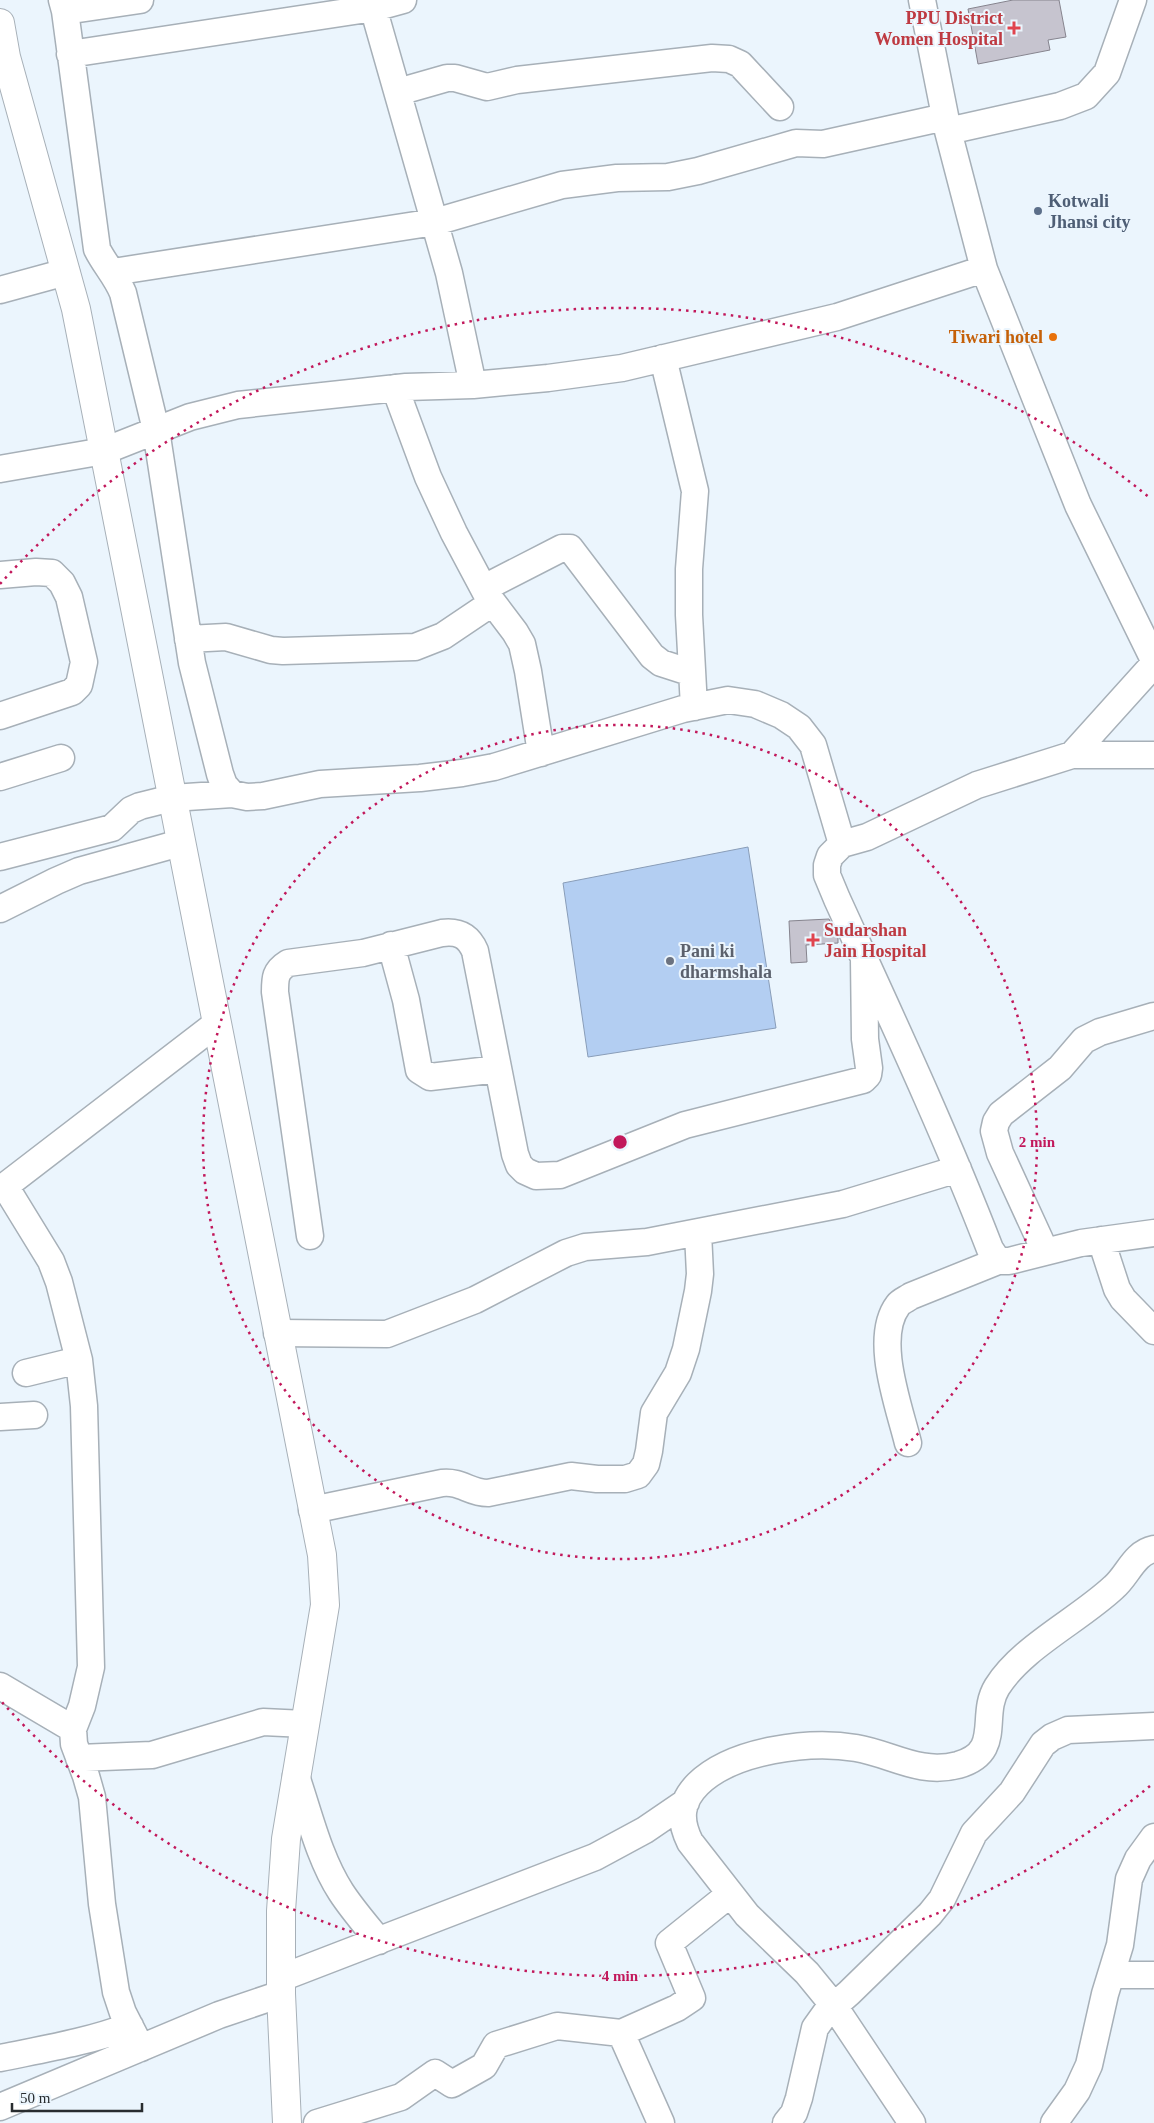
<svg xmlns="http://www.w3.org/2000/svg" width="1154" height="2123" font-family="Georgia,serif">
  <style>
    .water { fill: #b3cef2; stroke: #899db8 }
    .building { fill: #c6c4cf; stroke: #86848e }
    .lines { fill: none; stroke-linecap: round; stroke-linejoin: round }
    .minor-casing { stroke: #a7b0b8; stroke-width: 29 }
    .major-casing { stroke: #a7b0b8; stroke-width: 30 }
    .minor { stroke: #fff; stroke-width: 26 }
    .major { stroke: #fff; stroke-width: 28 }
    .ring { fill: none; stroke: #c2185b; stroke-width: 2.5; stroke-dasharray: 2.5 5 }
    .health-dot { fill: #e0444e; stroke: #ebf5fd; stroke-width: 2 }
    .service-dot { fill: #5c6f8a; stroke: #ebf5fd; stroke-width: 2 }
    .food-dot { fill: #e8710a; stroke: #ebf5fd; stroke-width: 2 }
    .worship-dot { fill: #6b7280; stroke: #ebf5fd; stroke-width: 2 }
    .labels { text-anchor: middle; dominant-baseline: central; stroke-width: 4; stroke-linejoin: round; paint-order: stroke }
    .health-label { font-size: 18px; font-weight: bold; fill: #be3a42; stroke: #ebf5fd; text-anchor: end }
    .service-label { font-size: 18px; font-weight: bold; fill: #4e5e75; stroke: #ebf5fd; text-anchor: start }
    .food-label { font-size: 18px; font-weight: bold; fill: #c56008; stroke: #ebf5fd; text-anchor: end }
    .worship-label { font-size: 18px; font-weight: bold; fill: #5b616d; stroke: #ebf5fd; text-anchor: start }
    .centre { fill: #c2185b; stroke: #ebf5fd; stroke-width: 2.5 }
    .ring-label { font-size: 15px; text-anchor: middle; font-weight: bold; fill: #c2185b; stroke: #ebf5fd; stroke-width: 4; stroke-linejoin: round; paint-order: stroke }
  </style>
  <rect width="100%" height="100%" fill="#ebf5fd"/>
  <path class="water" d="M 748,847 L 776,1028 L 588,1057 L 563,883 Z"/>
  <path class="building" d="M 1013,0 L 1059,0 L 1066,37 L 1048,40 L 1050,50 L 978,64 L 968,9 Z
    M 829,919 L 838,937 L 838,943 L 806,945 L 807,962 L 791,963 L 789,921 Z"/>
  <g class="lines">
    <defs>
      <path id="minor" d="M 62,0 L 65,11 L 140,0
        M 371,0 L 449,273 L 473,385
        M 922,0 L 948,131
        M 1133,0 L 1107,73 L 1086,96 L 1060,106 L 948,131 L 984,269 L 1078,505 L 1154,660
        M 65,11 L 97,249 C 105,265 116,276 123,293 L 156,430 L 192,663 L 220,774 L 224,785 L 232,794
        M 70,54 L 374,8 L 403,0
        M 398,92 L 447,78 L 455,78 L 487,87 L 517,80 L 712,58 L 729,59 L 740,64 L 780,107
        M 113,272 L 435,222 L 562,185 L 617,178 L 668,177 L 698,171 L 796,143 L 823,144 L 945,117
        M 0,290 L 66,272
        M 663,358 L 695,491 L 689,569 L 689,615 L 694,707
        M 395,388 L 428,477 L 454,533 L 487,595 L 515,632 L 522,644 L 528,671 L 541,753
        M 0,469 L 104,451 L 190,417 L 238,405 L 406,387 L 473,385 L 548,378 L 622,368 L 837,317 L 984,269
        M 0,575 L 36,572 L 52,573 L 62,583 L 69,597 L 84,662 L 79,685 L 72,692 L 0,716
        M 484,588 L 562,548 L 570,548 L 652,656 L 661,663 L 692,673
        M 188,639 L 226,637 L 271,650 L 283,651 L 415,647 L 443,636 L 492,603
        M 1072,755 L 1154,755
        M 0,777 L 61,758
        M 0,857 L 112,828 L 131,810 L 140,806 L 172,798 L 232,794 L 247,797 L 263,796 L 320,784 L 420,778 L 462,773 L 494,767 L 683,709 L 728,700 L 755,704 L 781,715 L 799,727 L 813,745 L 842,844
        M 0,909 L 56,881 L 79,871 L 180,843
        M 391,945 L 406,1000 L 419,1070 L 430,1077 L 498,1069
        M 5,1186 L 51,1261 L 59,1282 L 79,1360 L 84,1406 L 91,1667 L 82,1706 L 73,1729 L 74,1744 L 86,1776 L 92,1797 L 102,1904 L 116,1992 L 123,2013 L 141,2048
        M 0,1190 L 216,1024
        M 310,1236 L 275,992 C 275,978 275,971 288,963 L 363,953 L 442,933 C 458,931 468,935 475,951 L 515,1154 L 519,1165 L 525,1171 L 536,1176 L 560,1175 L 685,1125 L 863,1080 L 868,1075 L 869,1068 L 865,1039 L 864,959
        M 1101,1240 L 1117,1289 L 1123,1299 L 1154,1331
        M 1045,1251 L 1000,1153 L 994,1131 L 996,1122 L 1001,1114 L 1060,1068 L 1084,1040 L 1100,1032 L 1154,1016
        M 998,1261 L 990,1249 C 944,1130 890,1015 837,899 L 827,875 L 827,865 L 830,856 L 842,844 L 867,837 L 977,785 L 1072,755 L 1154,664
        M 277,1333 L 387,1334 L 475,1300 L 566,1253 L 585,1247 L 647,1242 L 843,1204 L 958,1169
        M 26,1373 L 79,1360
        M 0,1417 L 34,1415
        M 908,1443 C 899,1406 873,1338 898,1305 C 901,1301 907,1299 911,1296 L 998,1261 L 1009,1261 L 1081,1243 L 1154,1233
        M 312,1510 L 442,1483 C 462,1481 469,1493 488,1493 L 571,1476 L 597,1479 L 625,1479 L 638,1475 L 646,1464 L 649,1451 L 654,1413 L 678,1373 L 686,1349 L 698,1291 L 700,1274 L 698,1233
        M 0,1686 L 73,1729
        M 79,1758 L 152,1755 L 263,1722 L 305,1724
        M 296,1776 C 309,1814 319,1858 341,1892 C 352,1909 366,1925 379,1941
        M 1111,1975 L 1154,1975
        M 281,1978 L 595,1857 L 645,1830 L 686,1802
        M 621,2033 L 677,2008 L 692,1998 L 669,1943 L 730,1894
        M 0,2058 C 44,2049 88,2042 130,2026
        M 0,2107 L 219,2015 L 281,1994
        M 317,2123 L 401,2097 L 435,2073 L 452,2084 L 484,2066 L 496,2045 L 557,2026 L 621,2033 L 661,2123
        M 786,2123 L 794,2113 L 799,2098 L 815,2028 L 825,2014 L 849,1993 L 930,1914 L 942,1899 L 974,1833 L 1012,1792 L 1043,1744 L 1052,1737 L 1068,1730 L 1154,1726
        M 912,2123 L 834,2006 L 807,1973 L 747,1915 L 690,1842 C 679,1820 680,1802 698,1784 C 733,1750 810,1740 856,1748 C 892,1754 919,1775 958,1765 C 1004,1752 979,1716 997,1687 C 1022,1647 1079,1620 1114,1587 C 1128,1575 1134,1553 1154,1549
        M 1054,2123 L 1077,2091 L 1089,2065 L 1105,1994 L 1120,1945 L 1129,1879 L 1138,1859 L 1154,1837"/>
      <path id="major" d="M 0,23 L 6,57 L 76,309 L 322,1555 L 325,1605 L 286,1839 L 281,1911 L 281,1994 L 287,2123"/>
    </defs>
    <use href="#minor" class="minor-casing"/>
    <use href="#major" class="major-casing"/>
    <use href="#minor" class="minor"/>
    <use href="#major" class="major"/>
  </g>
  <g class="ring">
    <circle cx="620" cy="1142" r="417"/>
    <path d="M1150 1786A834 834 0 0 1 0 1700M0 584A834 834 0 0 1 1150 498"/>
  </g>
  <g class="health-dot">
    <path d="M1011.5 20.5h5v5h5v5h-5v5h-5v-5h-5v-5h5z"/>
    <path d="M810.5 932.5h5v5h5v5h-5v5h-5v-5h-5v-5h5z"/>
  </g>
  <circle class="service-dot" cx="1038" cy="211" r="5"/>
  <circle class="food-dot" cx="1053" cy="337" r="5"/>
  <circle class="worship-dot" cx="670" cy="961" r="5"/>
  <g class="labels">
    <g class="health-label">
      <text x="1003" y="18">PPU District<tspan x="1003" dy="21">Women Hospital</tspan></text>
      <text x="824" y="930" text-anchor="start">Sudarshan<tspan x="824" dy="21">Jain Hospital</tspan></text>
    </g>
    <g class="service-label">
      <text x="1048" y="201">Kotwali<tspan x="1048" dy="21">Jhansi city</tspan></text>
    </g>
    <g class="food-label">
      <text x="1043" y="337">Tiwari hotel</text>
    </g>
    <g class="worship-label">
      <text x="680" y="951">Pani ki<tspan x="680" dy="21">dharmshala</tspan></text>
    </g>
  </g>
  <circle cx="620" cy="1142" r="8" class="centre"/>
  <g class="ring-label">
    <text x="1037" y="1147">2 min</text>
    <text x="620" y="1981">4 min</text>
  </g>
  <path d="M12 2103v8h130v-8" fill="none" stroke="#282c2f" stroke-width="2.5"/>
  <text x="20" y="2103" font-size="15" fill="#282c2f" stroke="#ebf5fd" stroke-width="4" paint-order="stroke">50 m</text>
</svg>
